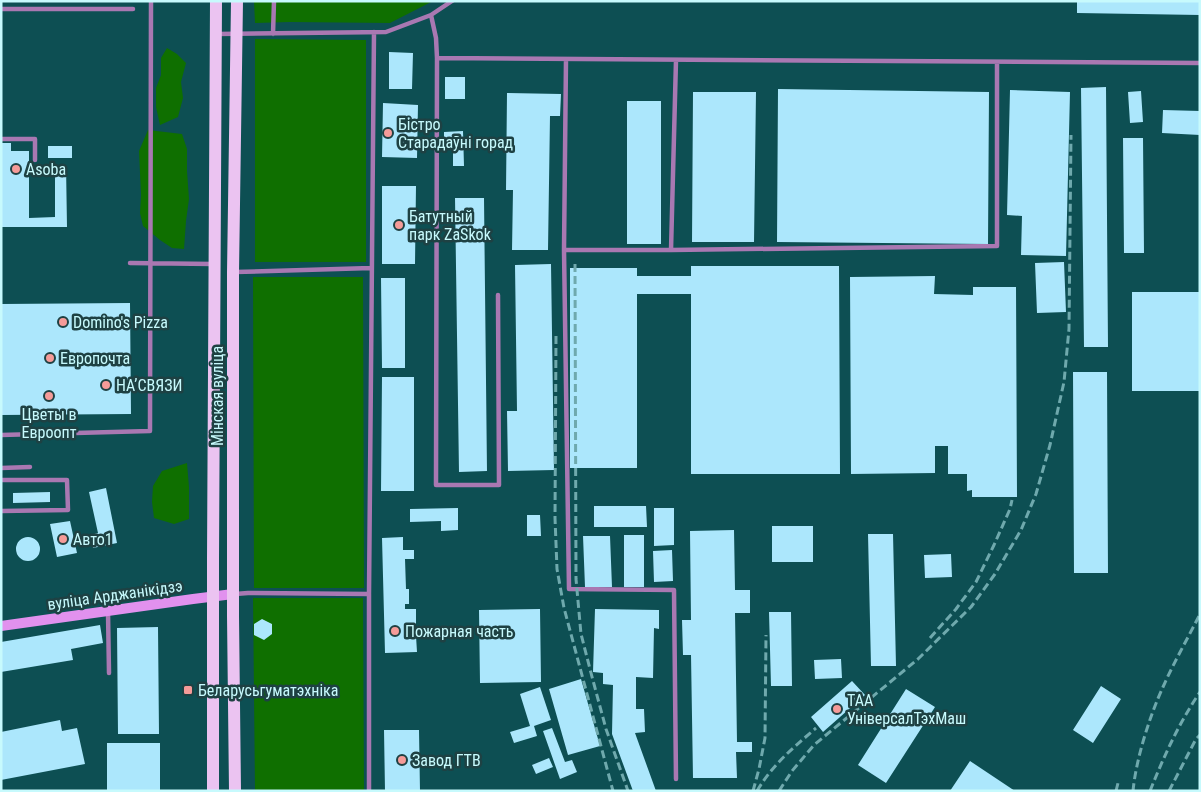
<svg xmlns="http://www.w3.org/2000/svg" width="1201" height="792" font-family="'Roboto Condensed',sans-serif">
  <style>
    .green { fill: #0f6f00 }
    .building { fill: #ace7fc }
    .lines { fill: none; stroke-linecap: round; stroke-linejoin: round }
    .lane { stroke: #a978b2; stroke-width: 4.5 }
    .secondary { stroke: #e191ee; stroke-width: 10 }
    .primary { stroke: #ebc3f1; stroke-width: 12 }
    .rail { stroke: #6fa9ad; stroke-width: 3; stroke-dasharray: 8 4; stroke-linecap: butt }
    .poi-dot { fill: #f59b99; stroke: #1e4143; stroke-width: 2 }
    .labels { text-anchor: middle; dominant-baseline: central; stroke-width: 5; stroke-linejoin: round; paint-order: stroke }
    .poi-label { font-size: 16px; fill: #c7fafd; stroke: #1e4143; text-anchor: start }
    .street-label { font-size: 16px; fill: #c7fafd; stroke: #1e4143 }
  </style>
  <rect width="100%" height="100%" fill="#0d4f53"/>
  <path class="green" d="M 254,1 L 433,1 L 390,23 L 290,22 L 255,23 Z
    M 255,39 L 366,40 L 366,262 L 255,262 Z
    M 167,48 L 177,54 L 186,63 L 181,82 L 183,98 L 178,117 L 160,125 L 156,107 L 156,88 L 161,75 L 161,58 Z
    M 148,130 L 182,134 L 187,149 L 187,171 L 189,199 L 186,221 L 184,249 L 172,248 L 160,240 L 143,226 L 140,213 L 141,195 L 139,151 Z
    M 253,277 L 363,277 L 364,588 L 254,588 Z
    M 187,463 L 189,487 L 189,519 L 174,524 L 154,518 L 152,502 L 153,486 L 162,471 Z
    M 253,598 L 363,598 L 364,791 L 255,791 Z"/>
  <path class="building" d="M 1077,1 L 1200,1 L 1200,15 L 1077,13 Z
    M 389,52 L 413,53 L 412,89 L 389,89 Z
    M 445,77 L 465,77 L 465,99 L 445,99 Z
    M 1106,87 L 1108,347 L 1084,347 L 1081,88 Z
    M 778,89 L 989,92 L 988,244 L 777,242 Z
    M 1010,90 L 1070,92 L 1066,256 L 1021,255 L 1022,216 L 1007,215 Z
    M 1141,91 L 1143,122 L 1130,123 L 1128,92 Z
    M 693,92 L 756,92 L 754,242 L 692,242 Z
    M 507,93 L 561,94 L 560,116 L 550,116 L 548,250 L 512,250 L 513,190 L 506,190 Z
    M 627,101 L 661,101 L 661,244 L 627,244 Z
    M 383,103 L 418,105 L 417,158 L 382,157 Z
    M 1163,110 L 1200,111 L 1200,135 L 1162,133 Z
    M 463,131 L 464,166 L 453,166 L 453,144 L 444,144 L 444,132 Z
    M 1123,138 L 1143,138 L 1144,253 L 1124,253 Z
    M 1,143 L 11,143 L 11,151 L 29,151 L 29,218 L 55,217 L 55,166 L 66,165 L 67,227 L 1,227 Z
    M 48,146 L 72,146 L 72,158 L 48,158 Z
    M 382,186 L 416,186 L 415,264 L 382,264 Z
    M 455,198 L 484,198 L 487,471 L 459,472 Z
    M 1064,262 L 1066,312 L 1037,313 L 1035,263 Z
    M 551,264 L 554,470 L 508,471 L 507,411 L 517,411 L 515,265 Z
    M 691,266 L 839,266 L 840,474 L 691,474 L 691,294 L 637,294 L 637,468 L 570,468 L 570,268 L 637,268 L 637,276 L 691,276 Z
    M 935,276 L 934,294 L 973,295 L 973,287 L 1016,287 L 1017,497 L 972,497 L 972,490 L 967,491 L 967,474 L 948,474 L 948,446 L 935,446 L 935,473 L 851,474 L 850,277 Z
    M 381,278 L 405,278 L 405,368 L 382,368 Z
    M 1132,292 L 1200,292 L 1200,391 L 1132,391 Z
    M 130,303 L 131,414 L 1,415 L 1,304 Z
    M 1073,372 L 1107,372 L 1108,573 L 1074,573 Z
    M 382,377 L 414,377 L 414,491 L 381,491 Z
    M 106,488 L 117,543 L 93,548 L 91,535 L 98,533 L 89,492 Z
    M 50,492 L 50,502 L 13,503 L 13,493 Z
    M 594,506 L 646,506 L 647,527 L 594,527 Z
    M 458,508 L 458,530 L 441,531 L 441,521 L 410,522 L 410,509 Z
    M 654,508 L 674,508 L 674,545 L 654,546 Z
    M 527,515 L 540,515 L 541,536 L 527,536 Z
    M 70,521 L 77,553 L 57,557 L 50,524 Z
    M 772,526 L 813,526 L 813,562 L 772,562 Z
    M 734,530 L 735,590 L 750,590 L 750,613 L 735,613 L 737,742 L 752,742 L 752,752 L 736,752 L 737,778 L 693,778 L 691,655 L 683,655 L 682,620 L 691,620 L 690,531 Z
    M 868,534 L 893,534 L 896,666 L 871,666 Z
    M 624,535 L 644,535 L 644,587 L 624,587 Z
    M 583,536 L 610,536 L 612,587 L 585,587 Z
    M 403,537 L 403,550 L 414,550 L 414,559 L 405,559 L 406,589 L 409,589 L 409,604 L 405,604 L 405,609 L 416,609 L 416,625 L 407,625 L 407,636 L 416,636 L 417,652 L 385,653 L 382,538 Z
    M16 549a12 12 0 1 1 24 0a12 12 0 1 1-24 0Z
    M 672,550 L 673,581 L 654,582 L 653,551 Z
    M 951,554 L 952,577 L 925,578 L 924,555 Z
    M 540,609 L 541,682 L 480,683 L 479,610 Z
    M 595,609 L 659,610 L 659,629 L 654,628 L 653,678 L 636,677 L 636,709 L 644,709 L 645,732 L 635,733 L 656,791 L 633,791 L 612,734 L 613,685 L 603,684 L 603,673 L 593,672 Z
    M 769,612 L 791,612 L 792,686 L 771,686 Z
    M 262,619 L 272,624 L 272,634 L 264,640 L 254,635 L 254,624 Z
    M 100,625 L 103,643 L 71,649 L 73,660 L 1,672 L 1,642 Z
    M 158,627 L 159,734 L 118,734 L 117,628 Z
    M 841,659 L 842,678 L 815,679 L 814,660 Z
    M 581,679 L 600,746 L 568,755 L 549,689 Z
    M 852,681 L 865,695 L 823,732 L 811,717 Z
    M 1101,686 L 1121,699 L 1093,743 L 1073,730 Z
    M 540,687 L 551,720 L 534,726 L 537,736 L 514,743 L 510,732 L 530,726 L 520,694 Z
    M 906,689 L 935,707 L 886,783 L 858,765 Z
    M 60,720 L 62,731 L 77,728 L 85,764 L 1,780 L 1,732 Z
    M 552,728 L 565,762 L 572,760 L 577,772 L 560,779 L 543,731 Z
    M 384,730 L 419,730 L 420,791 L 385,791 Z
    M 107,743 L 160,743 L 160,791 L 107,791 Z
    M 549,758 L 553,767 L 536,774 L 532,765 Z
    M 970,761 L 1015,791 L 950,791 Z"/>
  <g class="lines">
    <path class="lane" d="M 1,9 L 133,9
      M 431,15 L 436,38 L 437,58 L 436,485 L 499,485 L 498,295
      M 216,34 L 386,32 L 431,15 L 452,1
      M 273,34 L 274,1
      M 437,58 L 1200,63
      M 566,59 L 564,250 L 671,250
      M 676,60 L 671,250 L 997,246 L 997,62
      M 1,139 L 35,139 L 35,160
      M 564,250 L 569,589 L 674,590 L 676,779
      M 130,263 L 213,264
      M 235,272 L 371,268
      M 1,435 L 150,431 L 151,1
      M 1,468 L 30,467
      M 1,480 L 67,480 L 68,510 L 1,511
      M 235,594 L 248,593 L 369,594 L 374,32
      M 108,612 L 109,673
      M 369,791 L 369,594"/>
    <path class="secondary" d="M 1,626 L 193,599 L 233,594"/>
    <path class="primary" d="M 213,791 L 213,558 L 216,1
      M 235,791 L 233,616 L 233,272 L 237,1"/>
    <path class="rail" d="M 575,264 L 576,579 L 581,634 L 591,673 L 606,729 L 628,791
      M 556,336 L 555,518 L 557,569 L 564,608 L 613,791
      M 930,638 L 956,609 L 976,582 L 994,545 L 1010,509 L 1012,500
      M 753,791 L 759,769 L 765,738 L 766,635
      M 757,791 C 773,764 793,748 816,728
      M 779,791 L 792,771 L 814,745 L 918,659 L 971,607 L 995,574 L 1021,530 L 1036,494 L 1050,445 L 1064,382 L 1069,329 L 1071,135
      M 1116,791 L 1118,783
      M 1133,791 C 1136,759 1150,715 1163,687 C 1174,662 1188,638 1200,614
      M 1150,791 C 1164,756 1179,723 1200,692
      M 1169,791 L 1196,739 L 1200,735"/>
  </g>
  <g class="poi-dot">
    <circle cx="388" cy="133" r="5"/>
    <circle cx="16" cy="169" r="5"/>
    <circle cx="399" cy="225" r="5"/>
    <circle cx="63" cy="322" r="5"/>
    <circle cx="50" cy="358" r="5"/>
    <circle cx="106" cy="385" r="5"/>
    <circle cx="49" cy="396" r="5"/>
    <circle cx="63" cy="539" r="5"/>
    <circle cx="395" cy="631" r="5"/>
    <rect x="183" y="685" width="10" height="10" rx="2.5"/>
    <circle cx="837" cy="709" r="5"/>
    <circle cx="402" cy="760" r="5"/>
  </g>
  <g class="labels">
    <g class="poi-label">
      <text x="398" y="124">Бістро<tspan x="398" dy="18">Старадаўні горад</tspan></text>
      <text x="26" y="169">Asoba</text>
      <text x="409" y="216">Батутный<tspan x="409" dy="18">парк ZaSkok</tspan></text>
      <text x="73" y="322">Domino's Pizza</text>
      <text x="60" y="358">Европочта</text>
      <text x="116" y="385">НАʼСВЯЗИ</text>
      <text x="49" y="414" text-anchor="middle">Цветы в<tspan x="49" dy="18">Евроопт</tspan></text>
      <text x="73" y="539">Авто1</text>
      <text x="405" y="631">Пожарная часть</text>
      <text x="198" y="690">Беларусьгуматэхніка</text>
      <text x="847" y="700">ТАА<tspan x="847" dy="18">УніверсалТэхМаш</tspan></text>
      <text x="412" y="760">Завод ГТВ</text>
    </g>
    <g class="street-label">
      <text transform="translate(217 396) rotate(-90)">Мінская вуліца</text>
      <text transform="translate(115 595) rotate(-8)">вуліца Арджанікідзэ</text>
    </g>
  </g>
  <rect width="1201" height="792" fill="none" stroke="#c7fafd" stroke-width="5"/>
</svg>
